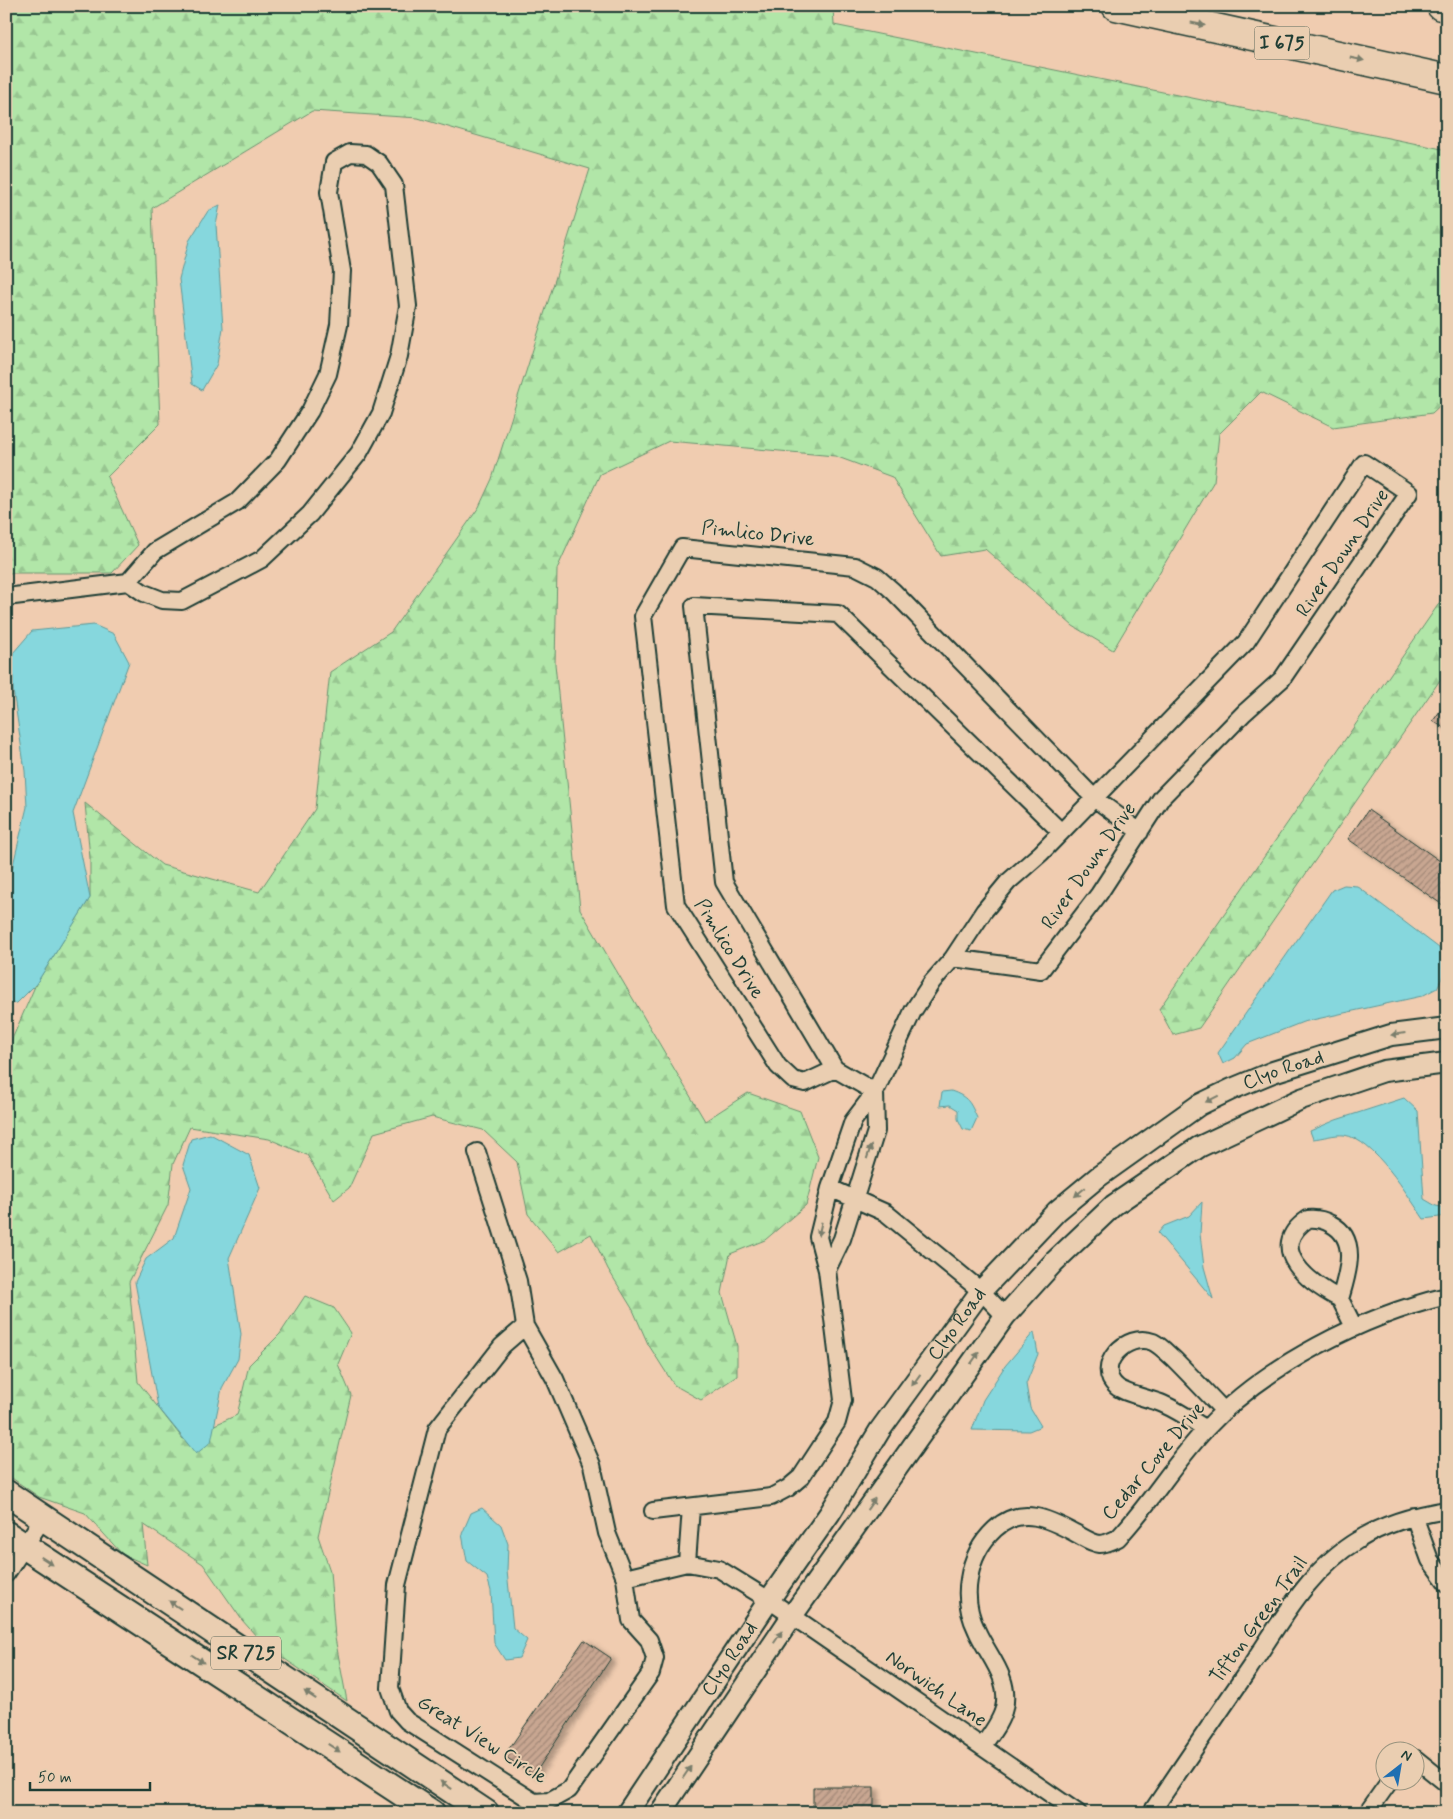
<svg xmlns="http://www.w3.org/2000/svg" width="1453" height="1819" font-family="Mynerve,sans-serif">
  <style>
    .forest { fill: url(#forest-firs); stroke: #68926e }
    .water { fill: #86d7dd; stroke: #5d9999 }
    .building { fill: url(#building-hatch); stroke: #1f3d34; filter: url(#shadow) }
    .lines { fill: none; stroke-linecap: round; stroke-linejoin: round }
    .minor-casing { stroke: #1f3d34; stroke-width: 20 }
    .tertiary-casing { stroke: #1f3d34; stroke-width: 24 }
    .primary-casing { stroke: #1f3d34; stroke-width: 29 }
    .motorway-casing { stroke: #1f3d34; stroke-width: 31 }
    .minor { stroke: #eaceb1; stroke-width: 16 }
    .tertiary { stroke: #eaceb1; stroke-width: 20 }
    .primary { stroke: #eaceb1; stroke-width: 25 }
    .motorway { stroke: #eaceb1; stroke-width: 28 }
    .oneway { fill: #7a7e6c }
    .labels { text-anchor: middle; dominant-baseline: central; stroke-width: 4; stroke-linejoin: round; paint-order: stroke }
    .shield { fill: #eaceb1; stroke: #5c685a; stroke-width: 1 }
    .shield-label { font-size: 19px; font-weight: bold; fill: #1f3d34 }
    .street-label { font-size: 20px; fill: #1f3d34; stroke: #eaceb1 }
  </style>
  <defs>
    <pattern id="forest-firs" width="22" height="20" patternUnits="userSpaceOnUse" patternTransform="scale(1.25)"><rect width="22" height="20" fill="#b1e6a8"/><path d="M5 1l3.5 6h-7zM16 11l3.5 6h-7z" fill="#98c691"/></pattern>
    <pattern id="building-hatch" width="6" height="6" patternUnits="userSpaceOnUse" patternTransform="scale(1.25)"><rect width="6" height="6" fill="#c8a691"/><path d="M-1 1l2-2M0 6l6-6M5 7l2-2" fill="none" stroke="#a28877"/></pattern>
    <filter id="shadow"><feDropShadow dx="5" dy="3" stdDeviation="2.5" flood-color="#0004"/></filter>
  </defs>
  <rect width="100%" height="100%" fill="#f0ccb0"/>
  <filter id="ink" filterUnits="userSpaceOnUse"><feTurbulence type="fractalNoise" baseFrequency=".02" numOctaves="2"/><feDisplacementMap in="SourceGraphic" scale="10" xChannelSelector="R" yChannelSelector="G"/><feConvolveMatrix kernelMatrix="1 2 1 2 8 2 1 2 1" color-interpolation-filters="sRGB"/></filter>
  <g filter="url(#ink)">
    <path class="forest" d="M 6,6 L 833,6 L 834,25 L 1447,150 L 1447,360 L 1441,370 L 1447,399 L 1432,413 L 1333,427 L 1261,392 L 1219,434 L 1214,481 L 1113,650 L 1073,626 L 985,549 L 941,556 L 892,477 L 835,456 L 669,441 L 600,474 L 557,569 L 555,664 L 580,909 L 705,1121 L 748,1093 L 800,1111 L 818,1157 L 806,1205 L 765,1240 L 730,1254 L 722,1293 L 737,1346 L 737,1376 L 701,1400 L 674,1385 L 648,1344 L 633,1310 L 608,1269 L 591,1234 L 559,1252 L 528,1214 L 517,1162 L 483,1130 L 432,1117 L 374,1133 L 349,1188 L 334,1200 L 307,1155 L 269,1139 L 190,1127 L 173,1164 L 168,1205 L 129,1282 L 138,1382 L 183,1439 L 237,1415 L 249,1365 L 280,1334 L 305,1296 L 334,1308 L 351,1333 L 338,1364 L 351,1395 L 318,1536 L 330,1571 L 335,1638 L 347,1701 L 264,1645 L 242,1620 L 203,1564 L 143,1524 L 147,1565 L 122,1554 L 85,1513 L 39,1497 L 6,1474 L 6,1053 L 36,984 L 90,898 L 90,858 L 85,803 L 162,865 L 259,892 L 315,809 L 330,672 L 391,632 L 479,507 L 492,479 L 590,169 L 418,118 L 312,111 L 152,208 L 160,424 L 107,477 L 138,545 L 112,573 L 6,573 Z
      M 1447,592 L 1447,670 L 1199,1028 L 1173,1035 L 1159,1009 Z"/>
    <path class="water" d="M 220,205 L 216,225 L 223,328 L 217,364 L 202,390 L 192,384 L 179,279 L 189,241 L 208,211 Z
      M 94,625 L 114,634 L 129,662 L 73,813 L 90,898 L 36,984 L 17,1003 L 6,1004 L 6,894 L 27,807 L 25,771 L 13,690 L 13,653 L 32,631 Z
      M 1344,885 L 1357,886 L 1439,948 L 1446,970 L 1437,988 L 1422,996 L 1303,1022 L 1247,1044 L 1235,1058 L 1223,1064 L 1218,1053 L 1332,890 Z
      M 951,1091 C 968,1097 970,1102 977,1118 L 971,1131 L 963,1129 L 958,1119 L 958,1110 L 950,1105 L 940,1106 L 942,1092 Z
      M 1404,1098 L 1418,1111 L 1424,1199 L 1436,1206 L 1447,1208 L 1447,1216 L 1424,1219 C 1408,1196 1374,1139 1344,1135 C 1335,1134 1323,1138 1313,1139 L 1310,1131 L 1336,1120 Z
      M 210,1134 L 249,1155 L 260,1188 L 229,1258 L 241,1334 L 238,1359 L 222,1388 L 211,1442 L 196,1454 L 158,1407 L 135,1282 L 146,1259 L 174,1238 L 191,1188 L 183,1165 L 191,1139 Z
      M 1202,1202 L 1200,1234 L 1204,1267 L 1213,1299 L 1158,1233 L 1164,1226 L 1189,1216 Z
      M 1034,1332 L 1038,1354 L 1026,1384 L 1030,1408 L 1041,1426 L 1029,1431 L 972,1430 L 983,1400 L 1005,1366 Z
      M 482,1508 L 501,1525 L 508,1544 L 507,1571 L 513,1628 L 527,1640 L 519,1658 L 505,1660 L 494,1643 L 491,1591 L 487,1577 L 467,1561 L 462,1534 L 471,1513 Z"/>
    <path class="building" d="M 1447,701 L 1447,730 L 1433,721 Z
      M 1368,810 L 1447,866 L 1447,908 L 1348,839 Z
      M 584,1640 L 611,1658 L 534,1775 L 504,1756 Z
      M 813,1787 L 874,1787 L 874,1813 L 813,1813 Z"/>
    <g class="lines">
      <defs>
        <path id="minor" d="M 6,597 L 128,582 L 155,551 L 237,502 L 278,460 L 310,411 L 328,374 L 339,325 L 342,271 L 329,192 L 334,162 L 350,153 L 366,154 L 379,163 L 394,185 L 408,306 L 399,356 L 381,413 L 359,453 L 310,514 L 262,559 L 182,601 L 162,600 L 144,593 L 128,582
          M 835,1069 L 805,1083 L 793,1080 L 778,1066 L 676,905 L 643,616 L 682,548 L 855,566 L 877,577 L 893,591 L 1094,798 L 1140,832
          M 875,1092 L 835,1069 L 724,882 L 694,606 L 838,614 L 1061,832
          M 477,1152 L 518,1281 L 525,1326 L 555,1379 L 592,1465 L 607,1533 L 625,1578 L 631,1620 L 649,1640 L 655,1658 L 651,1673 L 569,1790 L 549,1801 L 534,1802 L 407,1721 L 398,1711 L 390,1688 L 397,1585 L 437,1429 L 502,1346 L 525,1326
          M 830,1188 L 886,1213 L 981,1291 L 1005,1316
          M 1308,1219 C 1317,1218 1324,1220 1331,1224 C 1360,1239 1347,1275 1340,1299 C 1311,1284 1263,1249 1308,1219 Z
          M 827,1270 L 842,1239 L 876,1131 L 875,1092
          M 1340,1299 L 1354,1327
          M 1206,1429 C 1192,1420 1179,1411 1163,1404 C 1152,1399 1125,1394 1117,1387 C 1093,1367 1126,1331 1153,1342 C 1161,1346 1167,1353 1174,1359 C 1191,1376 1207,1393 1224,1411
          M 653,1511 L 771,1497 L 788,1488 L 801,1477 L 837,1422 L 843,1400 L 827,1270 L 818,1237 L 830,1188 L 853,1121 L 875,1092 L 913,1011 L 932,982 L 953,958 L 1041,970 L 1099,894 L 1162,797 L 1244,713 L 1282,679 L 1409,493 L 1364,463 L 1246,642 L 1041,853 L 1008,882 L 984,911 L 953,958
          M 1414,1516 L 1430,1560 L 1447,1583
          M 687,1563 L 691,1507
          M 6,1574 L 43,1518
          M 625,1578 L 687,1563 L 719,1569 L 769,1600 L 1078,1813
          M 982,1747 C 990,1735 1001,1722 1004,1708 C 1011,1678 988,1656 977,1631 C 969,1615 966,1596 969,1579 C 972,1559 980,1543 995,1529 C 1021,1505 1049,1519 1075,1533 C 1083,1537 1091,1543 1100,1544 C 1106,1544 1112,1541 1118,1538 C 1150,1504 1174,1463 1206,1429 C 1265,1365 1363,1316 1447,1296
          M 1416,1759 L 1447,1784
          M 1151,1813 C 1183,1765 1216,1717 1249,1669 C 1280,1623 1309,1569 1358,1540 C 1385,1523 1415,1515 1447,1510
          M 1367,1813 L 1389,1782"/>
        <g id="tertiary">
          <path id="s1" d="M 627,1813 L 769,1600 L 830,1513 L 880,1430 L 981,1291 L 1057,1211 L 1098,1177 L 1199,1105 L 1232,1089 L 1273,1072 L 1391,1035 L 1447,1028"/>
          <path d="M 660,1813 L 792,1616 L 1005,1316 L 1054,1262 L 1114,1205 L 1199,1147 L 1301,1099 L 1384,1071 L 1447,1063"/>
        </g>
        <path id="primary" d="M 6,1493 L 486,1813
          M 6,1534 L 432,1813"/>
        <path id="motorway" d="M 1116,6 L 1447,79
          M 1441,6 L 1447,7"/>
      </defs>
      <use href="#minor" class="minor-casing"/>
      <use href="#tertiary" class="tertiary-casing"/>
      <use href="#primary" class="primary-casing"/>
      <use href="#motorway" class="motorway-casing"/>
      <use href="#minor" class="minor"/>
      <use href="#tertiary" class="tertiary"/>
      <use href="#primary" class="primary"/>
      <use href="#motorway" class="motorway"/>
    </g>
    <defs><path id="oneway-solid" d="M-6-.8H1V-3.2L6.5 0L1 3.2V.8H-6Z" transform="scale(1.25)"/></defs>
    <g class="oneway">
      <use href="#oneway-solid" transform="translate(1198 24) rotate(12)"/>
      <use href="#oneway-solid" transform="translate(1357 59) rotate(12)"/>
      <use href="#oneway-solid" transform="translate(1398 1034) rotate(172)"/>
      <use href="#oneway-solid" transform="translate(1212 1099) rotate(154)"/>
      <use href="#oneway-solid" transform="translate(869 1152) rotate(-72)"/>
      <use href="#oneway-solid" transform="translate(1080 1192) rotate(140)"/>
      <use href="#oneway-solid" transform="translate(820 1229) rotate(103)"/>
      <use href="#oneway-solid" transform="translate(975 1358) rotate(-55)"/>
      <use href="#oneway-solid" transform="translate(916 1380) rotate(126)"/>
      <use href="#oneway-solid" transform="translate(871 1504) rotate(-55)"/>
      <use href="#oneway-solid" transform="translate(47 1561) rotate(33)"/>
      <use href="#oneway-solid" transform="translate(175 1605) rotate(-146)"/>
      <use href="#oneway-solid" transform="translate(778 1637) rotate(-56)"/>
      <use href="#oneway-solid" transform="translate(198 1659) rotate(33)"/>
      <use href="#oneway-solid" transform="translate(310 1695) rotate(-146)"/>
      <use href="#oneway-solid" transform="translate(334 1748) rotate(33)"/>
      <use href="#oneway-solid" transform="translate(687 1772) rotate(-56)"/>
      <use href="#oneway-solid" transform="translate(446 1785) rotate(-146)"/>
    </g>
  </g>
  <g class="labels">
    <g class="shield">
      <rect x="1254.5" y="26.5" width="55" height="33" rx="4"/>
      <rect x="211" y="1636.5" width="70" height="33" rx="4"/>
    </g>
    <g class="shield-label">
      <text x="1282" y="43">I 675</text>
      <text x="246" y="1653">SR 725</text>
    </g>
    <g class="street-label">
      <text transform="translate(758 534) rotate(6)">Pimlico Drive</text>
      <text transform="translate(1343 553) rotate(-56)">River Down Drive</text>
      <text transform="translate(1089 866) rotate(-55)">River Down Drive</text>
      <text transform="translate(729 949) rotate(58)">Pimlico Drive</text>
      <text stroke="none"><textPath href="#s1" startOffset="1010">Clyo Road</textPath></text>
      <text stroke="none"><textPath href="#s1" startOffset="590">Clyo Road</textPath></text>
      <text transform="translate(1154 1461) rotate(-50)">Cedar Cove Drive</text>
      <text transform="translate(1259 1620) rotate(-54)">Tifton Green Trail</text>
      <text stroke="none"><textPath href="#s1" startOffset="185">Clyo Road</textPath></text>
      <text transform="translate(936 1689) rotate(35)">Norwich Lane</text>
      <text transform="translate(482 1740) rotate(32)">Great View Circle</text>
    </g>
  </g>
  <rect width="1453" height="1819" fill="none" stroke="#eaceb1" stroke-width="25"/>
  <rect x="12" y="12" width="1428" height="1794" fill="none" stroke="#1f3d34" stroke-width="2" filter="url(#ink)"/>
  <g transform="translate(1400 1766) rotate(31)"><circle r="24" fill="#eaceb1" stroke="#99947f"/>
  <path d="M0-4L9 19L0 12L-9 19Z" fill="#1f6fb2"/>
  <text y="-8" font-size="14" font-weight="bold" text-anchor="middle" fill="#1f3d34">N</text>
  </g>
  <path d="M30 1782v8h120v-8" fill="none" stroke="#1f3d34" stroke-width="2.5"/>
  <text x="38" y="1782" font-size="15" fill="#1f3d34" stroke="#eaceb1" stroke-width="4" paint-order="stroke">50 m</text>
</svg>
